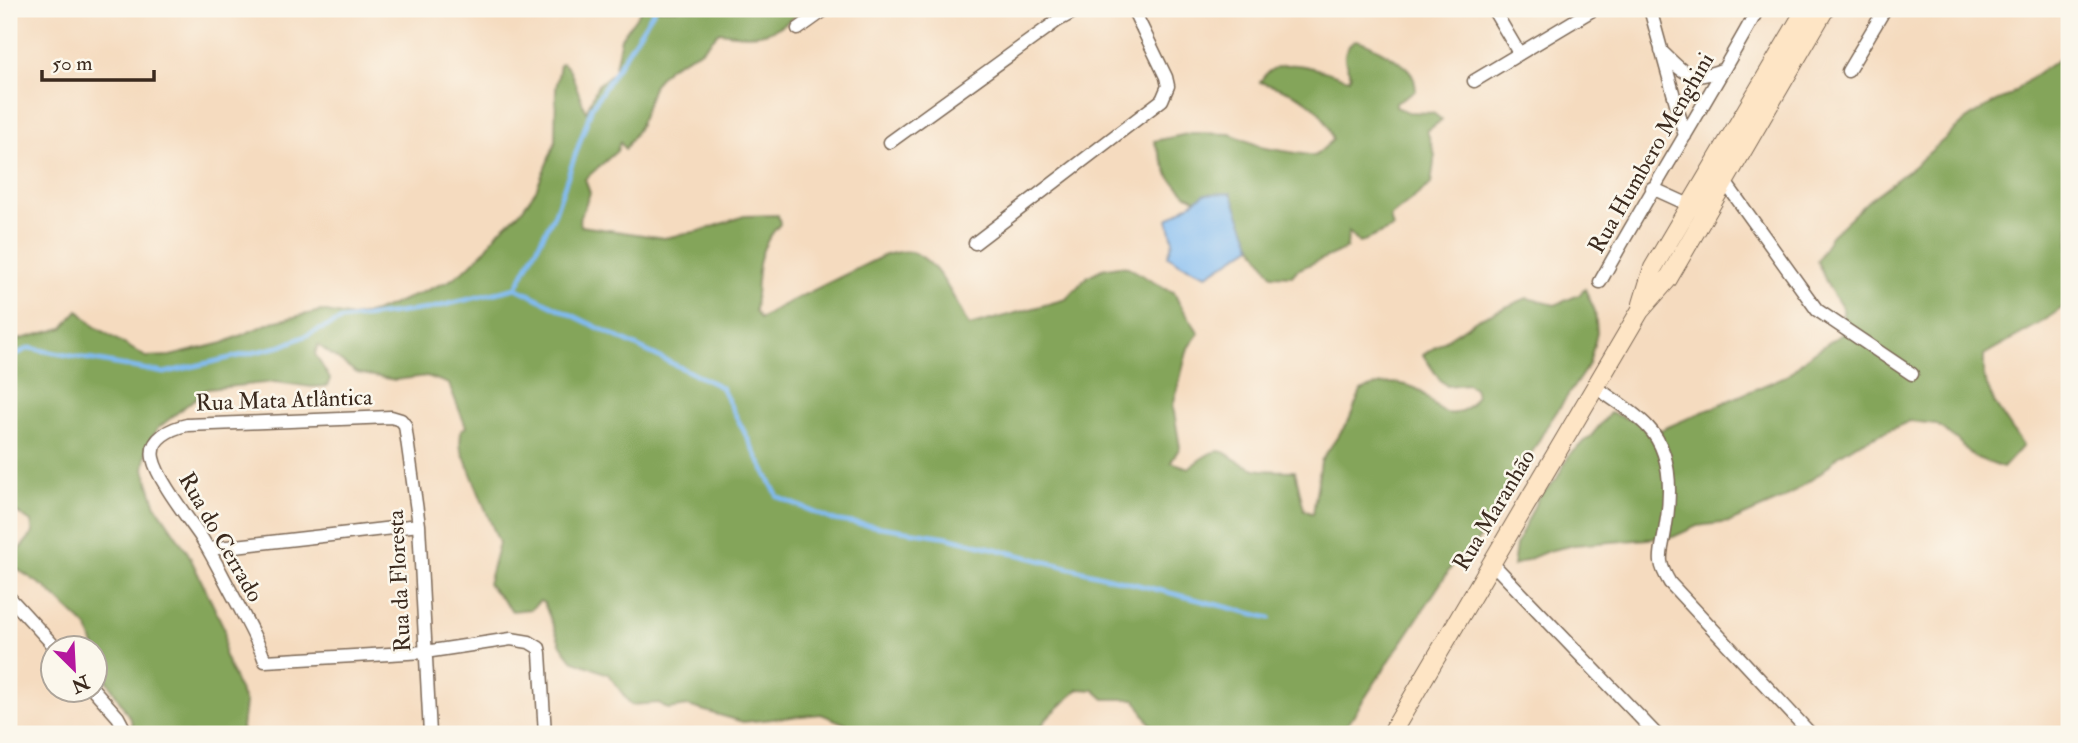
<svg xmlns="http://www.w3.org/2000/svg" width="2078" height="743" font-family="'IM FELL Double Pica',serif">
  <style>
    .forest { fill: #84a55a; stroke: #60683c; stroke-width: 2 }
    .water { fill: #81bbf2; stroke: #5e7288; stroke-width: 2 }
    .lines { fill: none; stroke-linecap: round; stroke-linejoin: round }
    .stream { stroke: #81bbf2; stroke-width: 4.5 }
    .street-casing { stroke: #7c6856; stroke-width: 15 }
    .secondary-casing { stroke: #7c6856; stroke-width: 20 }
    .street { stroke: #fff; stroke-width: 12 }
    .secondary { stroke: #fee5c5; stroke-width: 18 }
    .labels { text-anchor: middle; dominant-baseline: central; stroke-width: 5; stroke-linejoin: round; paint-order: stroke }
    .street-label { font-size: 23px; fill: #3b2a1e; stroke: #fbf7ec }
  </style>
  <rect width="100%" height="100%" fill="#fbf7ec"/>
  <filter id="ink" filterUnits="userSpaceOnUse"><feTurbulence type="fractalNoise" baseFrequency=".0143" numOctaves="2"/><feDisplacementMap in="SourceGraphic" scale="14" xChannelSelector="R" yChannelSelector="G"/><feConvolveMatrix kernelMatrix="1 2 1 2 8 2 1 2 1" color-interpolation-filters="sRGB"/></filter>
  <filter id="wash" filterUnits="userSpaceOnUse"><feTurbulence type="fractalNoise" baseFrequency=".00686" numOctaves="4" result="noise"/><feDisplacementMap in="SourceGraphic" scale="28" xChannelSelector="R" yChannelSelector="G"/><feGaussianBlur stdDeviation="1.57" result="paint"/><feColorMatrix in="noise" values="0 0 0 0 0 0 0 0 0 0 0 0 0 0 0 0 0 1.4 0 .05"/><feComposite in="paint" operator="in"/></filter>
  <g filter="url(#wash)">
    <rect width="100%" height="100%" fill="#f5dbbf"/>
    <path class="forest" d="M 642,9 L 805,9 C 769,36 764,38 719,32 L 702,50 L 669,67 L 654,84 L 639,127 L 625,149 L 620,142 L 617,151 L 585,179 L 590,193 L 579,221 L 581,226 L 664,238 L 704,230 L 744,216 L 778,215 L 780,224 C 754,251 758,276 755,311 L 760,319 L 779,307 L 883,256 C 892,253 902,250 911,252 C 938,259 956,303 969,326 L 1066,299 L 1088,276 L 1102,269 L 1119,266 L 1128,267 L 1165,289 L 1174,292 L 1179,303 L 1199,333 L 1188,348 L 1173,406 L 1180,447 L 1171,462 L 1189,468 C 1229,435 1220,459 1256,469 C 1268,472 1283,470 1295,471 L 1304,510 L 1313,514 L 1321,461 L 1349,420 L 1361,391 C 1379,383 1395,380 1415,388 C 1425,392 1431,404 1440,410 C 1454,419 1470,409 1476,396 L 1474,388 L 1467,384 L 1447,386 L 1440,380 L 1423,355 L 1478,319 L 1527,298 L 1555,305 L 1579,295 L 1585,289 L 1595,311 L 1597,333 L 1589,364 L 1547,426 L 1491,525 L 1462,559 L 1454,563 L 1341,734 L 1174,734 L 1151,725 L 1135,699 L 1104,699 L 1094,690 L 1079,689 L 1048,717 L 1036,734 L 857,734 L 846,724 L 821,714 L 743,722 L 688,706 L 668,709 L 659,703 L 631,705 L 608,674 L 572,660 L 561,645 L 544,603 L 540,601 L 531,609 L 512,611 L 488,584 L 499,543 L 460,446 L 461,430 L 466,427 L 449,384 L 427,376 L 395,380 L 357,373 L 318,345 L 315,354 L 330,379 L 327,386 L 312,387 L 275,382 L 207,389 L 157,429 L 147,448 L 144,469 L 156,506 L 188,553 L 225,630 L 224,654 L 245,703 L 242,728 L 244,734 L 135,734 L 131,720 L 103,673 L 88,628 L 46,588 L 14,567 L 14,556 L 33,533 L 31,522 L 9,507 L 9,342 L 63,328 L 78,310 L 94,326 L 146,357 L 170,356 L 223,343 L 272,322 L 321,311 L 352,317 L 375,312 L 449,281 L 467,268 L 484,251 L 500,230 L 521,211 L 536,190 L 555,143 L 556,89 L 560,64 L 563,63 L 570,70 L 586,112 L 598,85 L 614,72 L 621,38 Z
      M 1356,40 C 1370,43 1397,59 1408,69 C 1414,75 1415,82 1416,90 L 1396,102 L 1396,107 L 1408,112 L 1433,113 L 1442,120 L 1427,131 L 1435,155 L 1431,184 L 1390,217 L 1393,228 L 1359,243 L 1348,231 L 1347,248 L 1297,270 L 1292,276 L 1272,275 L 1237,222 L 1187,195 L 1170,178 L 1154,141 L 1192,133 L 1230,134 L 1265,148 L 1315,156 L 1333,140 C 1322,101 1296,93 1260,82 C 1278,50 1321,71 1349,79 L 1351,75 C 1343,61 1341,49 1356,40 Z
      M 2069,52 L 2069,302 C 2043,325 2013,337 1984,355 L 1984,379 L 1995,404 L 2023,446 L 2003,468 L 1974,457 L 1957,440 L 1936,424 L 1910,421 L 1857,444 L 1838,456 L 1821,473 L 1783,499 L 1730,522 L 1697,526 L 1673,537 L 1574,545 L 1548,551 L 1513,566 L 1516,545 L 1539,496 L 1556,480 L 1570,454 L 1591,436 L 1610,413 L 1661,430 L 1788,375 L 1806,358 L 1843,333 L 1843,309 L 1828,286 L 1817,261 L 1831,236 L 1869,200 L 1913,167 L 1966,120 L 1985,107 L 2009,96 L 2031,78 Z"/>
    <path class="water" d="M 1231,193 L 1252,246 L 1207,275 L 1183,265 L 1168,256 L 1173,241 L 1168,219 L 1205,194 Z"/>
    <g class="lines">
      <path class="stream" d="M 516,288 L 721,387 L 778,497 L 833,520 L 948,537 L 1270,618
        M 9,358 L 29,348 L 164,373 L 282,346 L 342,320 L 428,309 L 516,288 L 555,213 L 592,107 L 655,9"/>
    </g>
  </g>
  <g filter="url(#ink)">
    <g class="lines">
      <defs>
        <path id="street" d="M 1493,9 L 1519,53
          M 1650,9 L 1685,136
          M 798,29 L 826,9
          M 1661,51 C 1687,75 1689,83 1724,69
          M 1848,71 L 1885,9
          M 1474,81 L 1594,9
          M 890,142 L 1057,21 L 1079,9
          M 1725,182 L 1817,310 L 1912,374
          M 1652,188 L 1696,208
          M 975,243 L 1162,100 L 1168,86 L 1166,77 L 1133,9
          M 1600,282 C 1651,190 1707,101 1758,9
          M 1596,387 C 1613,400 1633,411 1648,427 C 1674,454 1671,498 1665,531 C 1661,556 1656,560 1670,583 L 1810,733
          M 209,549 L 419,525
          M 1491,562 L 1656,734
          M 9,597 L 56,648
          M 94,690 L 118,717 L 127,734
          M 430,734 L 419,525 L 405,425 L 401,420 L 391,417 L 187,425 C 172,428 149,438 153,458 C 157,479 188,518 201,537 C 214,558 225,581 237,603 C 247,622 258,641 265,661 L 425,652 L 511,639 L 529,642 L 539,648 L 540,653 L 545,734"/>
        <path id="secondary" d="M 1642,304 L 1653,268 L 1806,9
          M 1391,734 L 1640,311 L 1668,279 L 1825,9"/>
      </defs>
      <use href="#street" class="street-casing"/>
      <use href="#secondary" class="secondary-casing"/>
      <use href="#street" class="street"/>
      <use href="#secondary" class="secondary"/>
    </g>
  </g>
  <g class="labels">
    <g class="street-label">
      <text transform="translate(1651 153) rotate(-60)">Rua Humbero Menghini</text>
      <text transform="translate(284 400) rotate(-2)">Rua Mata Atlântica</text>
      <text transform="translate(1494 510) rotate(-59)">Rua Maranhão</text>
      <text transform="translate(221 537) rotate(60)">Rua do Cerrado</text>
      <text transform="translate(399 581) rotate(-93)">Rua da Floresta</text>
    </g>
  </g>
  <rect width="2078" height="743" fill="none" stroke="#fbf7ec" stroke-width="35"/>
  <g transform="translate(74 669) rotate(156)"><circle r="33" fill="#fbf7ec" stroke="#aea59a" stroke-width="2"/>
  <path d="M0-5L12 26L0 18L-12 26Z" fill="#b5179e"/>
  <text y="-10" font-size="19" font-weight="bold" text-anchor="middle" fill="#3b2a1e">N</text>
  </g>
  <path d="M42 70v10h112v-10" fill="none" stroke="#3b2a1e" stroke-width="3.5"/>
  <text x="52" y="70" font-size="21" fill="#3b2a1e" stroke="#fbf7ec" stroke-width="5" paint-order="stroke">50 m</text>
</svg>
